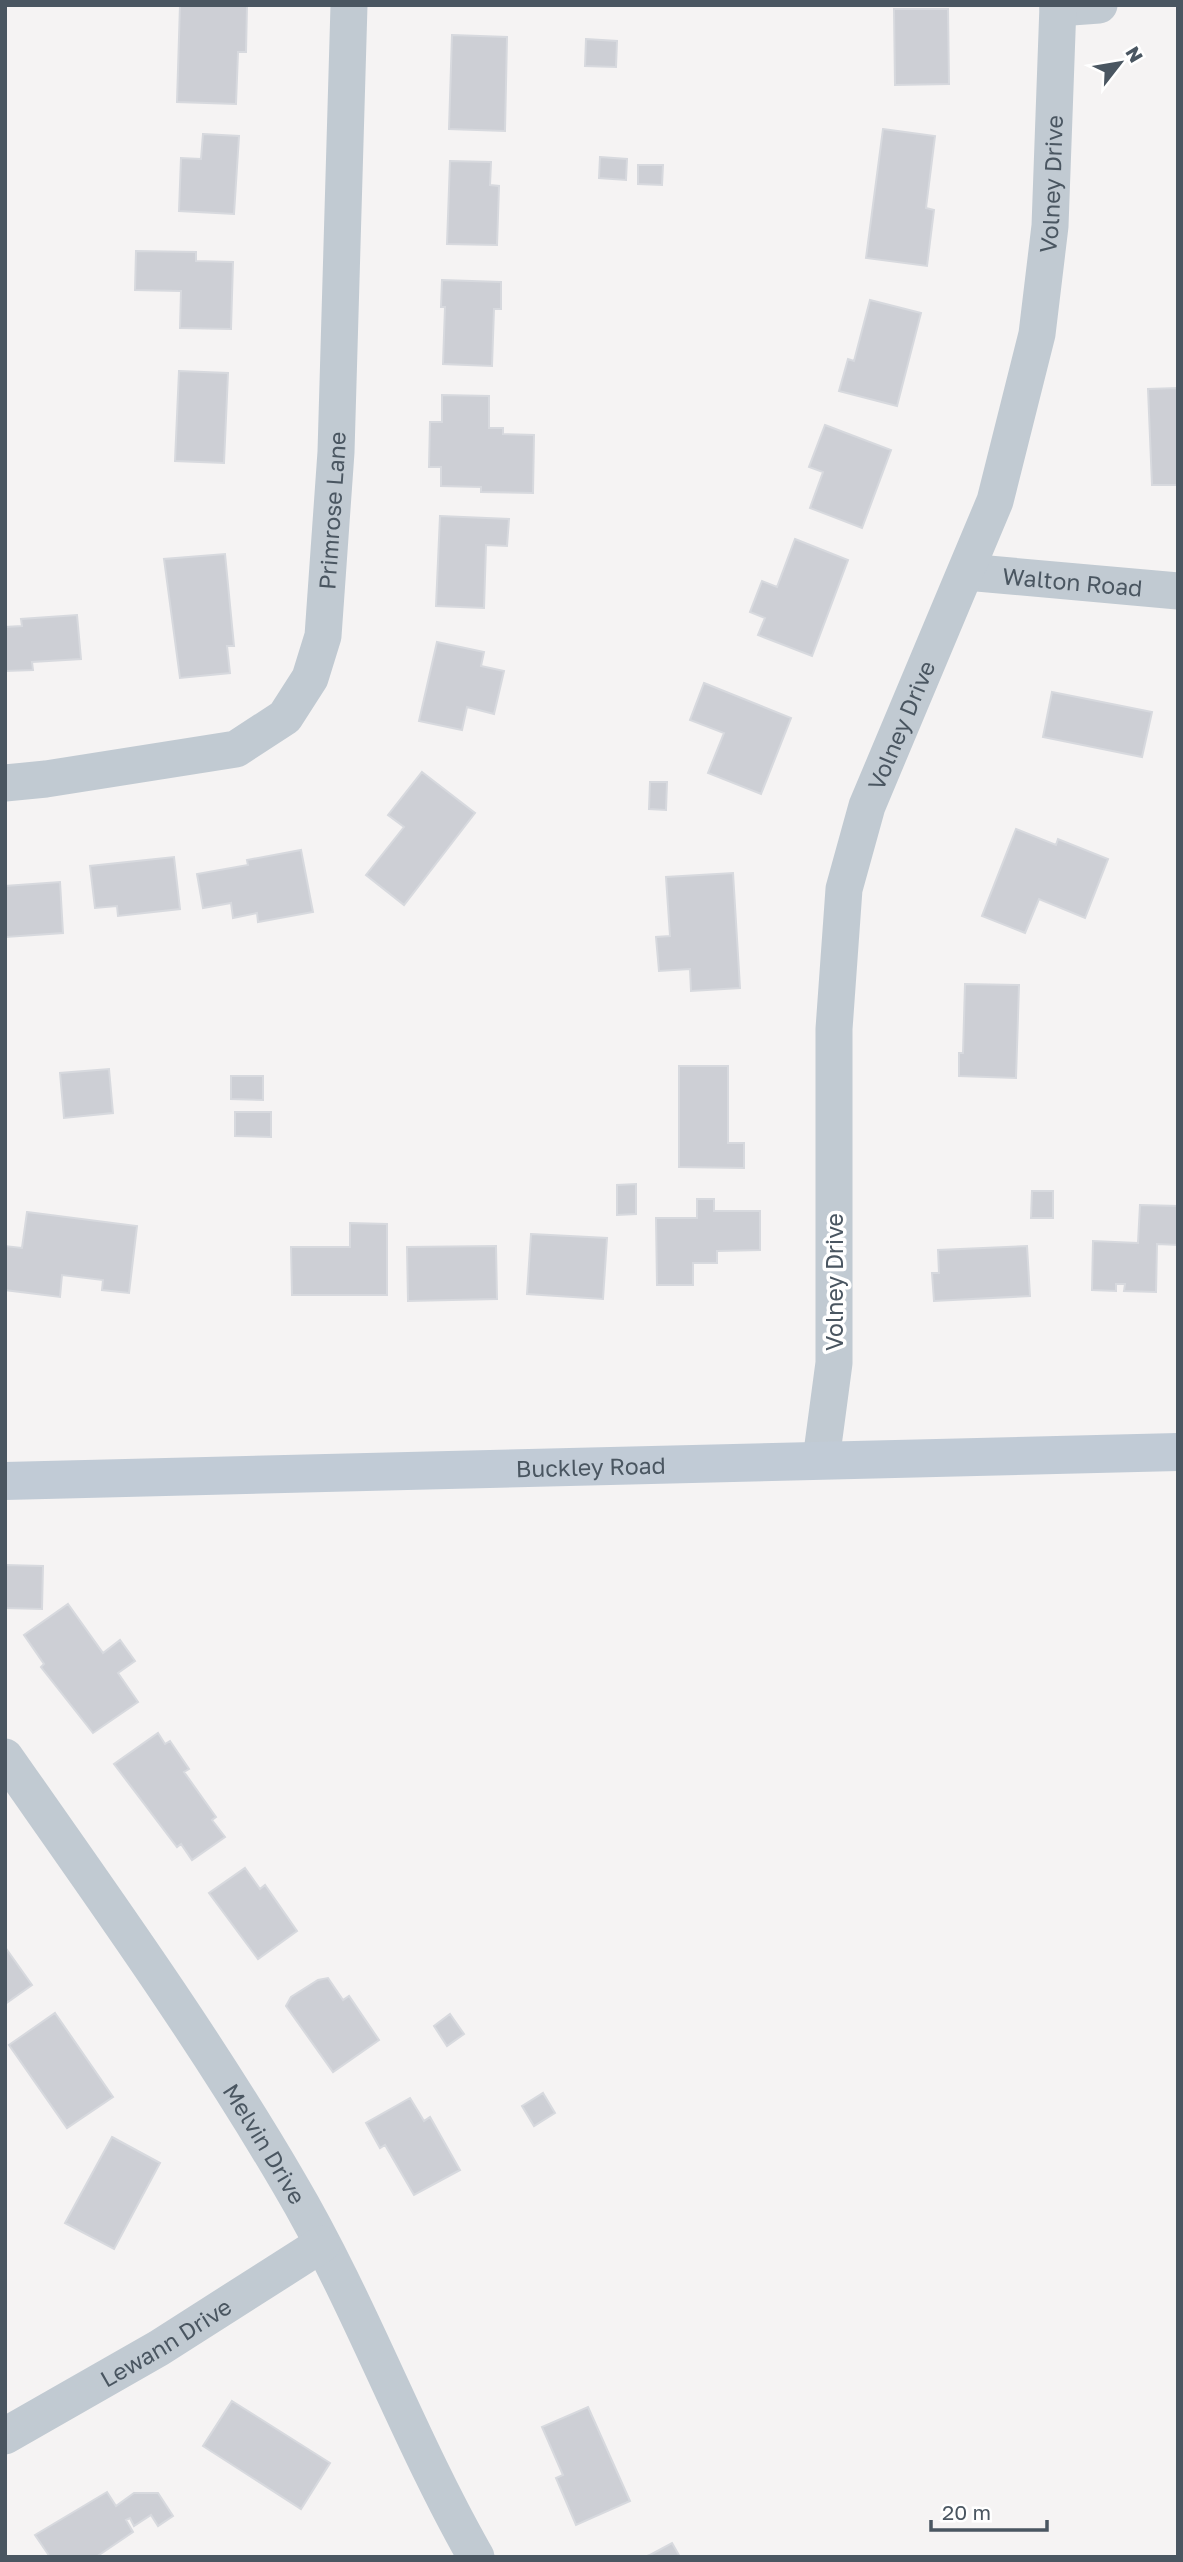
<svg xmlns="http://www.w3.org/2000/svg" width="1183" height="2562" font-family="'Golos Text',sans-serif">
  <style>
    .building { fill: #cdcfd5; stroke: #d7d9de; stroke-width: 2 }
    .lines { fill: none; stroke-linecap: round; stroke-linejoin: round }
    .street { stroke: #c1cad2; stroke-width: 37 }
    .secondary { stroke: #c1cbd6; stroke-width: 38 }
    .labels { text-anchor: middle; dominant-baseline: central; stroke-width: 7; stroke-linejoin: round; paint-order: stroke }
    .street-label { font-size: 23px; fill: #4a5661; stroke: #fff }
  </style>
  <rect width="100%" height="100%" fill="#f5f3f3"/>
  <path class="building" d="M 180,5 L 247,5 L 246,52 L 238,52 L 236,104 L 177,102 Z
    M 894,9 L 948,9 L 949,84 L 895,85 Z
    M 452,35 L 507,37 L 505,131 L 449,129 Z
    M 586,39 L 617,41 L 616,67 L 585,66 Z
    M 883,129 L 935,136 L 926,208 L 934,210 L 927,266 L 866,258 Z
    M 203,134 L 239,136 L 234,214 L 179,211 L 181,158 L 201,159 Z
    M 600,157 L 627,159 L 626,180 L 599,178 Z
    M 450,161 L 491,162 L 490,185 L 499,186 L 497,245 L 447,244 Z
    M 638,165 L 663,165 L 662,185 L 638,184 Z
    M 136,251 L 196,252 L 196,261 L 233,262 L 231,329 L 180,328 L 181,291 L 135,290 Z
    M 442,280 L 501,282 L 501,309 L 494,309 L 492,366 L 443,364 L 445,307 L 441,307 Z
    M 870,300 L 921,313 L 897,406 L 839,391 L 848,359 L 854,361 Z
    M 179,371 L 228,373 L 224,463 L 175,461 Z
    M 1178,388 L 1178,485 L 1152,485 L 1148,389 Z
    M 442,395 L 489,396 L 489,428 L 503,428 L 503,434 L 534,435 L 533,493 L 481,492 L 481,487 L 441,486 L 441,467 L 429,467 L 430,422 L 442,422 Z
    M 825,425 L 891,450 L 862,528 L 810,508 L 823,472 L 809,467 Z
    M 440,516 L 509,519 L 507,546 L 486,545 L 484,608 L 436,606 Z
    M 795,539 L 848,560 L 812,656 L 758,635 L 765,618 L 750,612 L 762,581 L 777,587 Z
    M 225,554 L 234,646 L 227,646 L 230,673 L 180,678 L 164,559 Z
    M 77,615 L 81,659 L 32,662 L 33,670 L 5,671 L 5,627 L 22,626 L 21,619 Z
    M 437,642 L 484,652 L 481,666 L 504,671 L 494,714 L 467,707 L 462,730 L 419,721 Z
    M 704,683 L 791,718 L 761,794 L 708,773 L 724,733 L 690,720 Z
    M 1052,692 L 1152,712 L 1142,757 L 1043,737 Z
    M 422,772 L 475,813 L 404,905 L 366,875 L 404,827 L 388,815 Z
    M 650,782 L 667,782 L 666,810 L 649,809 Z
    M 1016,829 L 1056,845 L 1058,839 L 1108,859 L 1085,918 L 1039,899 L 1025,933 L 982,916 Z
    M 301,850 L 313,912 L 258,922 L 257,913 L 233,918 L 231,903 L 203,908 L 197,874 L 248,865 L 247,860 Z
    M 174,857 L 180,909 L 118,916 L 117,906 L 95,908 L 90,866 Z
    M 733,873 L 740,988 L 691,991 L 690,969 L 659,971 L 656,937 L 670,936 L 666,877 Z
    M 60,882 L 63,933 L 6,937 L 5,886 Z
    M 965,984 L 1019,985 L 1016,1078 L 959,1076 L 959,1053 L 963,1053 Z
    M 679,1066 L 728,1066 L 728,1143 L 744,1143 L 744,1168 L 679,1167 Z
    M 109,1069 L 113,1113 L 64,1118 L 60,1073 Z
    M 231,1076 L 263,1076 L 263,1100 L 231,1099 Z
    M 235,1112 L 271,1112 L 271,1137 L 235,1136 Z
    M 636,1184 L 636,1214 L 617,1215 L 617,1185 Z
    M 1032,1191 L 1053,1191 L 1053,1218 L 1031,1218 Z
    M 697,1199 L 714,1199 L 714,1211 L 760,1211 L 760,1250 L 717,1251 L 717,1263 L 693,1263 L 693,1285 L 657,1285 L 656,1218 L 697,1218 Z
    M 1140,1205 L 1178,1206 L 1178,1245 L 1157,1244 L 1156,1292 L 1124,1291 L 1125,1284 L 1116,1284 L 1116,1291 L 1092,1290 L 1093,1241 L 1138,1243 Z
    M 27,1212 L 137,1226 L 129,1293 L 102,1290 L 103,1280 L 62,1275 L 60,1297 L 5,1290 L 5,1246 L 22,1248 Z
    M 350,1223 L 387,1224 L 387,1295 L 292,1295 L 291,1247 L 350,1247 Z
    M 531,1234 L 607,1238 L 603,1299 L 527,1294 Z
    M 496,1246 L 497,1299 L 408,1301 L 407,1247 Z
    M 1027,1246 L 1030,1296 L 934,1301 L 932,1273 L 939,1273 L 938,1250 Z
    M 5,1565 L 43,1566 L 42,1609 L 5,1608 Z
    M 68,1604 L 103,1653 L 120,1640 L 135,1661 L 118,1673 L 138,1702 L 93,1733 L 41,1667 L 44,1664 L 24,1635 Z
    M 158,1733 L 165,1744 L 170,1741 L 189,1769 L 184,1772 L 216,1817 L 212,1820 L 225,1837 L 192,1860 L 181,1844 L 177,1847 L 114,1764 Z
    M 245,1868 L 260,1889 L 265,1885 L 297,1931 L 258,1959 L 209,1893 Z
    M 5,1947 L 32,1985 L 5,2004 Z
    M 328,1978 L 343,2000 L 349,1996 L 379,2040 L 333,2072 L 286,2006 L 291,1997 L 318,1980 Z
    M 55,2013 L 113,2097 L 67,2128 L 9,2045 Z
    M 450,2014 L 464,2034 L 447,2046 L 434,2026 Z
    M 543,2093 L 555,2113 L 534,2126 L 522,2106 Z
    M 410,2098 L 424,2121 L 430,2117 L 460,2170 L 414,2195 L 385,2145 L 380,2148 L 366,2123 Z
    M 112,2137 L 160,2163 L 114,2249 L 65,2223 Z
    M 232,2401 L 330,2463 L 301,2509 L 203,2446 Z
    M 588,2407 L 630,2501 L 576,2525 L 556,2478 L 563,2475 L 542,2427 Z
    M 107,2492 L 116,2506 L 134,2493 L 158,2493 L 173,2516 L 158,2526 L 151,2515 L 134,2526 L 130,2518 L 126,2520 L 133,2532 L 96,2557 L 50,2557 L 35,2535 Z
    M 672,2543 L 680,2557 L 644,2557 L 650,2555 Z"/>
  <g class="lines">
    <g class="street">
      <path d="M 1058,8 L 1099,5"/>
      <path id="s1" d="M 966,572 L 1178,591"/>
      <path id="s2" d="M 5,783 L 46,779 L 236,749 L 285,717 L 310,678 L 323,636 L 336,452 L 349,5"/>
      <path id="s3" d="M 821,1460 L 834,1363 L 834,1029 L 844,889 L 867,806 L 995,501 L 1037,334 L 1050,226 L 1058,5"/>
      <path id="s4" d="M 5,1757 C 103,1897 203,2036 289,2183 C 360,2303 407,2436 476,2557"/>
      <path id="s5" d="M 5,2436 L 159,2348 L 322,2244"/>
    </g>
    <path class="secondary" id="s6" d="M 5,1481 L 1178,1452"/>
  </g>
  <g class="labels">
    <g class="street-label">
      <text stroke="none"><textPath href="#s3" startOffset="1312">Volney Drive</textPath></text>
      <text stroke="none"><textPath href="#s2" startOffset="508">Primrose Lane</textPath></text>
      <text stroke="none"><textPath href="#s1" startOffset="107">Walton Road</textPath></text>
      <text stroke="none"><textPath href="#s3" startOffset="746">Volney Drive</textPath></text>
      <text transform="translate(834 1282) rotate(-90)">Volney Drive</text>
      <text stroke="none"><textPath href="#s6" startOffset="586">Buckley Road</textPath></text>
      <text stroke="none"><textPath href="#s4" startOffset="466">Melvin Drive</textPath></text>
      <text stroke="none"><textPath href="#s5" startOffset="186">Lewann Drive</textPath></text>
    </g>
  </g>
  <rect width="1183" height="2562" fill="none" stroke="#4a5661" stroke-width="14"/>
  <g transform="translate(1120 63) rotate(59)" stroke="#ffffff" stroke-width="5" paint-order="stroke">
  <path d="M0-5L12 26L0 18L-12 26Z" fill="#4a5661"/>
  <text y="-10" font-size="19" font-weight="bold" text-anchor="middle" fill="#4a5661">N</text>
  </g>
  <path d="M931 2520v10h116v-10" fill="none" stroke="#4a5661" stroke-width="3.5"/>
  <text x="942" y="2520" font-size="21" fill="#4a5661" stroke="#ffffff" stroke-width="5" paint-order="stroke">20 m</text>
</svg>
